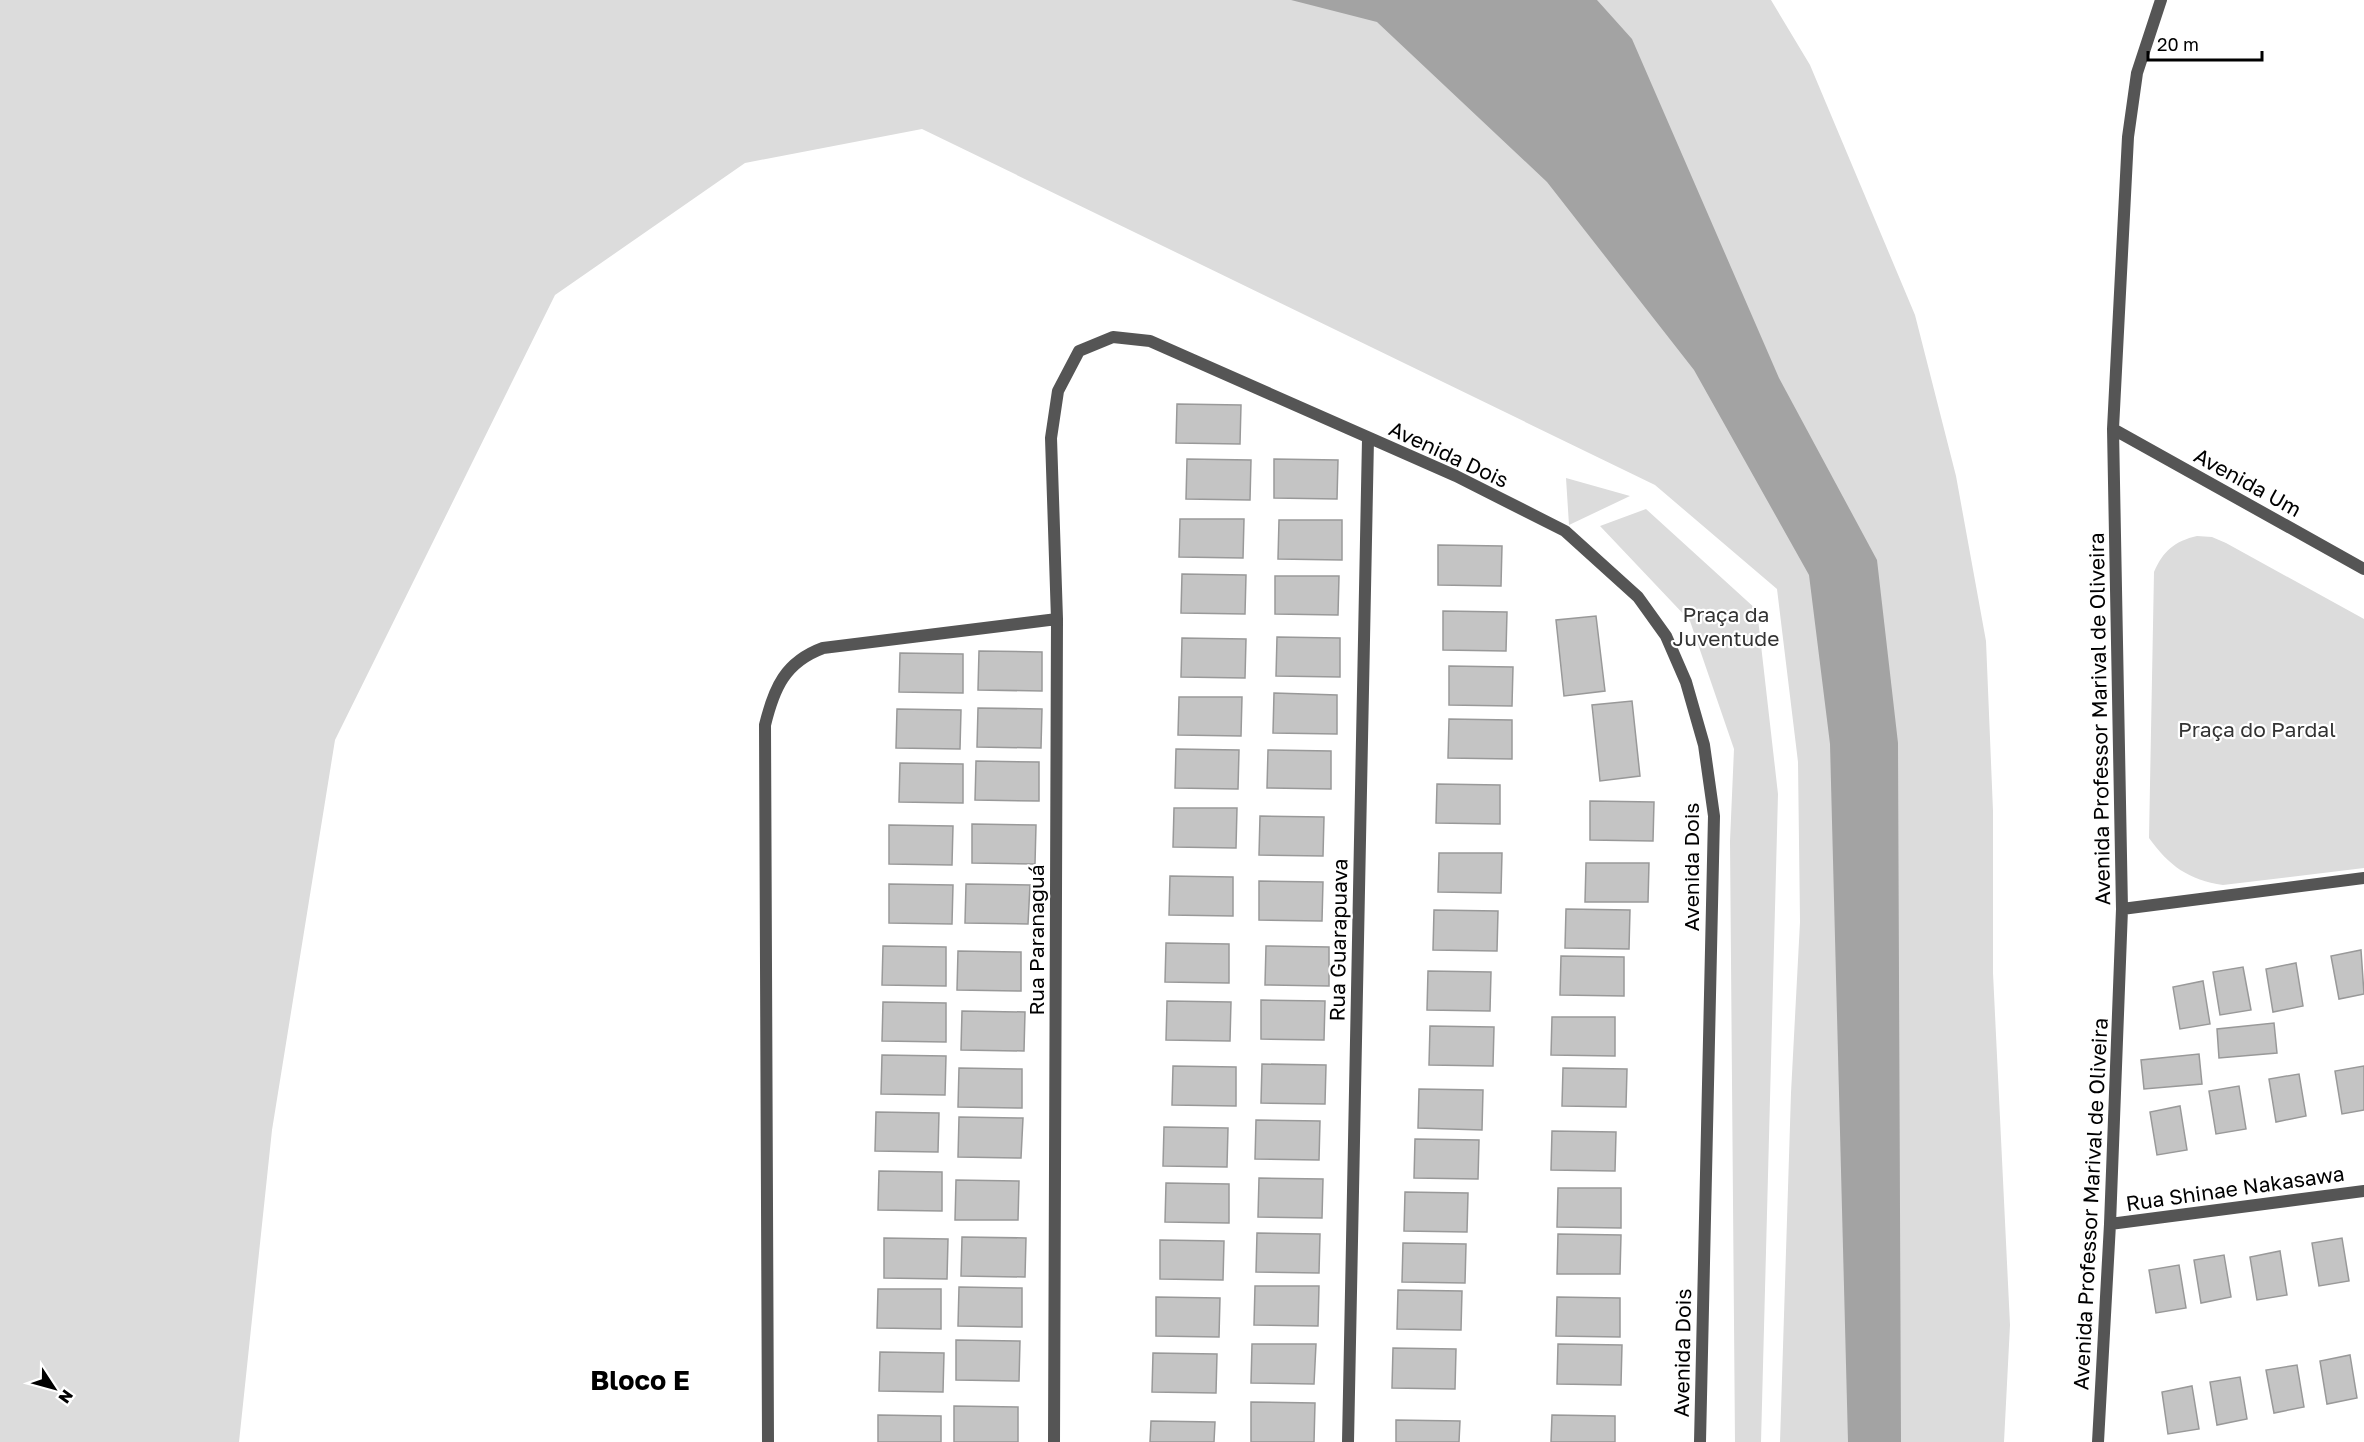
<svg xmlns="http://www.w3.org/2000/svg" width="2364" height="1442" font-family="'Golos Text',sans-serif">
  <style>
    .green { fill: #dcdcdc }
    .water { fill: #a3a3a3 }
    .building { fill: #c4c4c4; stroke: #999; stroke-width: 1.5 }
    .lines { fill: none; stroke-linecap: round; stroke-linejoin: round }
    .street { stroke: #555; stroke-width: 12 }
    .labels { text-anchor: middle; dominant-baseline: central; stroke-width: 4.5; stroke-linejoin: round; paint-order: stroke }
    .street-label { font-size: 21px; fill: #000; stroke: #fff }
    .park-label { font-size: 21px; fill: #333; stroke: #fff }
    .district-label { font-size: 27px; font-weight: bold; fill: #000; stroke: #fff }
  </style>
  <rect width="100%" height="100%" fill="#fff"/>
  <path class="green" d="M 0,0 L 1771,0 L 1810,65 L 1915,315 L 1956,476 L 1986,641 L 1993,811 L 1993,973 L 2010,1325 L 2004,1442 L 1780,1442 L 1791,1093 L 1800,922 L 1798,762 L 1777,589 L 1655,485 L 922,129 L 745,163 L 555,295 L 335,740 L 272,1130 L 239,1442 L 0,1442 Z
    M 1566,478 L 1630,496 L 1569,525 Z
    M 1646,509 L 1757,610 L 1778,794 L 1761,1442 L 1735,1442 L 1730,841 L 1734,749 L 1690,621 L 1600,526 Z
    M 2197,536 L 2212,537 L 2226,543 L 2364,619 L 2364,868 L 2223,885 C 2189,880 2169,866 2149,838 L 2154,572 C 2163,551 2175,541 2197,536 Z"/>
  <path class="water" d="M 1291,0 L 1597,0 L 1632,39 L 1779,378 L 1877,560 L 1898,743 L 1901,1442 L 1848,1442 L 1830,744 L 1809,575 L 1694,370 L 1547,182 L 1377,22 Z"/>
  <path class="building" d="M 1177,404 L 1241,405 L 1240,444 L 1176,443 Z
    M 1187,459 L 1251,460 L 1250,500 L 1186,499 Z
    M 1274,459 L 1338,460 L 1337,499 L 1274,498 Z
    M 1180,519 L 1244,519 L 1243,558 L 1179,557 Z
    M 1279,520 L 1342,520 L 1342,560 L 1278,559 Z
    M 1438,545 L 1502,546 L 1501,586 L 1438,585 Z
    M 1182,574 L 1246,575 L 1245,614 L 1181,613 Z
    M 1275,576 L 1339,576 L 1338,615 L 1275,614 Z
    M 1443,611 L 1507,612 L 1506,651 L 1443,650 Z
    M 1596,616 L 1605,691 L 1564,696 L 1556,620 Z
    M 1277,637 L 1340,638 L 1340,677 L 1276,676 Z
    M 1182,638 L 1246,639 L 1245,678 L 1181,677 Z
    M 979,651 L 1042,652 L 1042,691 L 978,690 Z
    M 900,653 L 963,654 L 963,693 L 899,692 Z
    M 1449,666 L 1513,667 L 1512,706 L 1449,705 Z
    M 1274,693 L 1337,695 L 1337,734 L 1273,733 Z
    M 1179,697 L 1242,697 L 1241,736 L 1178,735 Z
    M 1632,701 L 1640,776 L 1600,781 L 1592,705 Z
    M 978,708 L 1042,709 L 1041,748 L 977,747 Z
    M 897,709 L 961,710 L 960,749 L 896,748 Z
    M 1449,719 L 1512,720 L 1512,759 L 1448,758 Z
    M 1176,749 L 1239,750 L 1238,789 L 1175,788 Z
    M 1268,750 L 1331,751 L 1331,789 L 1267,788 Z
    M 976,761 L 1039,762 L 1039,801 L 975,800 Z
    M 900,763 L 963,764 L 963,803 L 899,802 Z
    M 1437,784 L 1500,785 L 1500,824 L 1436,823 Z
    M 1590,801 L 1654,802 L 1653,841 L 1590,840 Z
    M 1174,808 L 1237,808 L 1236,848 L 1173,847 Z
    M 1260,816 L 1324,817 L 1323,856 L 1259,855 Z
    M 972,824 L 1036,825 L 1035,864 L 972,863 Z
    M 889,825 L 953,826 L 952,865 L 889,864 Z
    M 1439,853 L 1502,853 L 1501,893 L 1438,892 Z
    M 1586,863 L 1649,863 L 1648,902 L 1585,902 Z
    M 1170,876 L 1233,877 L 1233,916 L 1169,915 Z
    M 1259,881 L 1323,882 L 1322,921 L 1259,920 Z
    M 889,884 L 953,885 L 952,924 L 889,923 Z
    M 966,884 L 1030,885 L 1028,924 L 965,923 Z
    M 1566,909 L 1630,910 L 1629,949 L 1565,948 Z
    M 1434,910 L 1498,911 L 1497,951 L 1433,950 Z
    M 1166,943 L 1229,944 L 1229,983 L 1165,982 Z
    M 883,946 L 946,947 L 946,986 L 882,985 Z
    M 1266,946 L 1329,947 L 1329,986 L 1265,985 Z
    M 2361,950 L 2364,994 L 2339,999 L 2331,956 Z
    M 958,951 L 1021,952 L 1021,991 L 957,990 Z
    M 1561,956 L 1624,957 L 1624,996 L 1560,995 Z
    M 2296,963 L 2303,1006 L 2273,1012 L 2266,969 Z
    M 2243,967 L 2251,1010 L 2220,1015 L 2213,972 Z
    M 1428,971 L 1491,972 L 1490,1011 L 1427,1010 Z
    M 2203,981 L 2210,1024 L 2180,1029 L 2173,987 Z
    M 1261,1000 L 1325,1001 L 1324,1040 L 1261,1039 Z
    M 1167,1001 L 1231,1002 L 1230,1041 L 1166,1040 Z
    M 883,1002 L 946,1003 L 946,1042 L 882,1041 Z
    M 962,1011 L 1025,1012 L 1024,1051 L 961,1050 Z
    M 1552,1017 L 1615,1017 L 1615,1056 L 1551,1055 Z
    M 2274,1023 L 2277,1053 L 2219,1058 L 2217,1029 Z
    M 1430,1026 L 1494,1027 L 1493,1066 L 1429,1065 Z
    M 2199,1054 L 2202,1084 L 2144,1089 L 2141,1060 Z
    M 882,1055 L 946,1056 L 945,1095 L 881,1094 Z
    M 1262,1064 L 1326,1065 L 1325,1104 L 1261,1103 Z
    M 1173,1066 L 1236,1067 L 1236,1106 L 1172,1105 Z
    M 2364,1066 L 2364,1110 L 2342,1114 L 2335,1071 Z
    M 959,1068 L 1022,1069 L 1022,1108 L 958,1107 Z
    M 1563,1068 L 1627,1069 L 1626,1107 L 1562,1106 Z
    M 2299,1074 L 2306,1116 L 2276,1122 L 2269,1079 Z
    M 2239,1086 L 2246,1129 L 2216,1134 L 2209,1091 Z
    M 1419,1089 L 1483,1090 L 1482,1130 L 1418,1128 Z
    M 2180,1106 L 2187,1150 L 2157,1155 L 2150,1112 Z
    M 876,1112 L 939,1113 L 938,1152 L 875,1151 Z
    M 959,1117 L 1023,1118 L 1021,1158 L 958,1157 Z
    M 1256,1120 L 1320,1121 L 1319,1160 L 1255,1159 Z
    M 1164,1127 L 1228,1128 L 1227,1167 L 1163,1166 Z
    M 1552,1131 L 1616,1132 L 1615,1171 L 1551,1170 Z
    M 1415,1139 L 1479,1140 L 1478,1179 L 1414,1178 Z
    M 879,1171 L 942,1172 L 942,1211 L 878,1210 Z
    M 1259,1178 L 1323,1179 L 1322,1218 L 1258,1217 Z
    M 956,1180 L 1019,1181 L 1018,1220 L 955,1220 Z
    M 1166,1183 L 1229,1184 L 1229,1223 L 1165,1222 Z
    M 1558,1188 L 1621,1188 L 1621,1228 L 1557,1227 Z
    M 1405,1192 L 1468,1193 L 1467,1232 L 1404,1231 Z
    M 1257,1233 L 1320,1234 L 1319,1273 L 1256,1272 Z
    M 1558,1234 L 1621,1235 L 1620,1274 L 1557,1274 Z
    M 962,1237 L 1026,1238 L 1025,1277 L 961,1276 Z
    M 884,1238 L 948,1239 L 947,1279 L 884,1278 Z
    M 2342,1238 L 2349,1281 L 2319,1286 L 2312,1243 Z
    M 1160,1240 L 1224,1241 L 1223,1280 L 1160,1279 Z
    M 1403,1243 L 1466,1244 L 1465,1283 L 1402,1282 Z
    M 2280,1251 L 2287,1295 L 2257,1300 L 2250,1257 Z
    M 2224,1255 L 2231,1297 L 2201,1303 L 2194,1260 Z
    M 2179,1265 L 2186,1308 L 2156,1313 L 2149,1270 Z
    M 1255,1286 L 1319,1286 L 1318,1326 L 1254,1325 Z
    M 959,1287 L 1022,1288 L 1022,1327 L 958,1326 Z
    M 878,1289 L 941,1289 L 941,1329 L 877,1328 Z
    M 1398,1290 L 1462,1291 L 1461,1330 L 1397,1329 Z
    M 1156,1297 L 1220,1298 L 1219,1337 L 1156,1336 Z
    M 1557,1297 L 1620,1298 L 1620,1337 L 1556,1336 Z
    M 956,1340 L 1020,1341 L 1019,1381 L 956,1380 Z
    M 1252,1344 L 1316,1344 L 1314,1384 L 1251,1383 Z
    M 1558,1344 L 1622,1345 L 1621,1385 L 1557,1384 Z
    M 1393,1348 L 1456,1349 L 1455,1389 L 1392,1388 Z
    M 880,1352 L 944,1353 L 943,1392 L 879,1391 Z
    M 1153,1353 L 1217,1354 L 1216,1393 L 1152,1392 Z
    M 2350,1355 L 2357,1398 L 2327,1404 L 2320,1361 Z
    M 2297,1365 L 2304,1407 L 2274,1413 L 2266,1370 Z
    M 2240,1377 L 2247,1419 L 2217,1425 L 2210,1382 Z
    M 2192,1386 L 2199,1429 L 2168,1434 L 2162,1392 Z
    M 1251,1402 L 1315,1403 L 1314,1442 L 1251,1442 Z
    M 954,1406 L 1018,1407 L 1018,1442 L 954,1442 Z
    M 878,1415 L 941,1416 L 941,1442 L 878,1442 Z
    M 1552,1415 L 1615,1416 L 1615,1442 L 1551,1442 Z
    M 1396,1420 L 1460,1421 L 1459,1442 L 1396,1442 Z
    M 1151,1421 L 1215,1422 L 1214,1442 L 1150,1442 Z"/>
  <g class="lines">
    <path class="street" d="M 2113,429 L 2364,569
      M 2122,909 L 2364,878
      M 2110,1224 L 2364,1191
      M 768,1442 L 765,725 C 774,688 785,662 823,648 L 1057,619
      M 1054,1442 L 1057,619 L 1051,438 L 1058,391 L 1079,351 L 1113,337 L 1150,341 L 1456,476 L 1565,531 L 1638,597 L 1666,636 L 1686,682 L 1704,745 L 1714,816 L 1700,1442
      M 1348,1442 L 1368,439
      M 2098,1442 L 2110,1224 L 2122,909 L 2113,429 L 2128,137 L 2137,73 L 2161,0"/>
  </g>
  <g class="labels">
    <g class="street-label">
      <text transform="translate(1449 454) rotate(25)">Avenida Dois</text>
      <text transform="translate(2248 482) rotate(29)">Avenida Um</text>
      <text transform="translate(2099 719) rotate(-91)">Avenida Professor Marival de Oliveira</text>
      <text transform="translate(1691 867) rotate(-90)">Avenida Dois</text>
      <text transform="translate(1036 940) rotate(-90)">Rua Paranaguá</text>
      <text transform="translate(1338 940) rotate(-89)">Rua Guarapuava</text>
      <text transform="translate(2235 1188) rotate(-8)">Rua Shinae Nakasawa</text>
      <text transform="translate(2090 1204) rotate(-87)">Avenida Professor Marival de Oliveira</text>
      <text transform="translate(1682 1353) rotate(-89)">Avenida Dois</text>
    </g>
    <g class="park-label">
      <text x="1726" y="614">Praça da<tspan x="1726" dy="24">Juventude</tspan></text>
      <text x="2257" y="729">Praça do Pardal</text>
    </g>
    <g class="district-label">
      <text x="640" y="1380">Bloco E</text>
    </g>
  </g>
  <g transform="translate(54 1388) rotate(126)" stroke="#ffffff" stroke-width="4.5" paint-order="stroke">
  <path d="M0-4.5L10 22L0 15L-10 22Z" fill="#000000"/>
  <text y="-9" font-size="16" font-weight="bold" text-anchor="middle" fill="#000000">N</text>
  </g>
  <path d="M2148 51v9h114v-9" fill="none" stroke="#000000" stroke-width="3"/>
  <text x="2157" y="51" font-size="18" fill="#000000" stroke="#ffffff" stroke-width="4.5" paint-order="stroke">20 m</text>
</svg>
